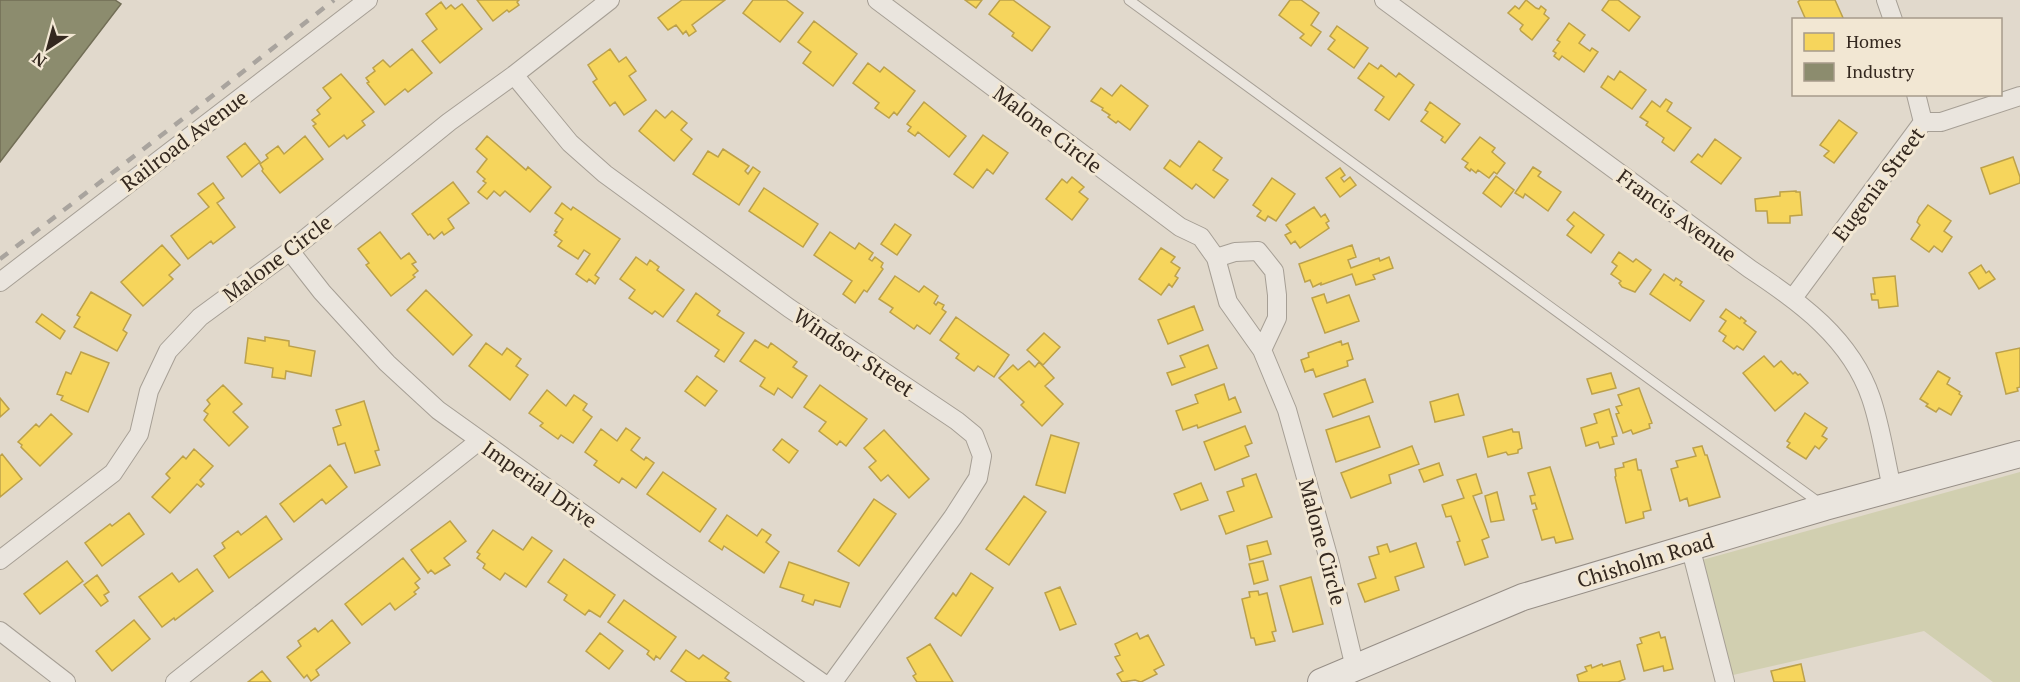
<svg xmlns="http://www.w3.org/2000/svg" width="2020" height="682" font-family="'PT Serif',serif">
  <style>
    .green { fill: #d1cfb0 }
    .homes { fill: #f6d55c; stroke: #bca14a; stroke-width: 1.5 }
    .industry { fill: #8c8c6e; stroke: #726e56; stroke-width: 1.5 }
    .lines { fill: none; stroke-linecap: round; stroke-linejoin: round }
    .lane-casing { stroke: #a69f95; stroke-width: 11 }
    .street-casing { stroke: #a69f95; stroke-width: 20 }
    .secondary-casing { stroke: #968e86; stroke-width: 28 }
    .lane { stroke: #eae5de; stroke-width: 9 }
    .street { stroke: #eae5de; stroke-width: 18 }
    .secondary { stroke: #eae5de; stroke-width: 26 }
    .rail { stroke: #a9a49e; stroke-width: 4.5; stroke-dasharray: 10 10; stroke-linecap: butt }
    .labels { text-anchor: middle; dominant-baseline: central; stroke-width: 6; stroke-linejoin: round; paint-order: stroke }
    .street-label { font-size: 21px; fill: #34281f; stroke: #f2e7d3 }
  </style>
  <rect width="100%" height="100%" fill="#e1d9cc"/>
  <path class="green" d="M 2020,472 L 2020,682 L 1993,682 L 1924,631 L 1733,675 L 1702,560 Z"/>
  <path class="homes" d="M 477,0 L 519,0 L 517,2 L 519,5 L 509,12 L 507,10 L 493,21 Z
    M 682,0 L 725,0 L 692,25 L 696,31 L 689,36 L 686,31 L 683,34 L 676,25 L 668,30 L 658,18 Z
    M 753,0 L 786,0 L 803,13 L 780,42 L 743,13 Z
    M 965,0 L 982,0 L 976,8 Z
    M 1000,0 L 1013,0 L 1050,27 L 1032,51 L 1012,36 L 1014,33 L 989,14 Z
    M 1290,0 L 1301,0 L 1319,13 L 1311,25 L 1321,32 L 1311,46 L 1300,38 L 1304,34 L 1279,15 Z
    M 1526,0 L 1536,8 L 1539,9 L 1541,6 L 1546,10 L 1544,14 L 1549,18 L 1532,40 L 1521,31 L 1520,29 L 1523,25 L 1508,13 L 1515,6 L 1519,9 Z
    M 1609,0 L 1618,0 L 1640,17 L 1629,31 L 1602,10 Z
    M 1800,0 L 1835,0 L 1844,20 L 1806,20 L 1798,2 Z
    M 441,2 L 446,9 L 451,5 L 455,9 L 462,4 L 482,29 L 440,63 L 422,41 L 437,29 L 426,14 Z
    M 814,21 L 857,54 L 833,86 L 803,63 L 811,52 L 798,42 Z
    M 1569,23 L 1585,35 L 1579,43 L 1590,51 L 1592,48 L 1598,52 L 1584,72 L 1562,56 L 1559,60 L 1554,56 L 1556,53 L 1553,51 L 1560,42 L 1557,40 Z
    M 1337,26 L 1368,48 L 1354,68 L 1328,49 L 1335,40 L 1330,36 Z
    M 412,49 L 432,73 L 408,92 L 405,89 L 385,105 L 367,83 L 369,82 L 366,78 L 375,71 L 373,68 L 383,60 L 390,67 Z
    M 610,49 L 619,62 L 626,57 L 636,71 L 629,76 L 646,100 L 624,115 L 615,102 L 610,106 L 593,82 L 597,79 L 588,65 Z
    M 868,63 L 880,72 L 884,67 L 915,91 L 897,115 L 894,112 L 889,118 L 875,108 L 879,103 L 853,83 Z
    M 1369,63 L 1378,69 L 1381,65 L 1396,77 L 1399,73 L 1414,85 L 1389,120 L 1375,110 L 1384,97 L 1358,78 Z
    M 1620,71 L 1646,90 L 1632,109 L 1601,87 L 1608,76 L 1614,80 Z
    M 341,74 L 374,112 L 362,121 L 365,125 L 347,139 L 344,135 L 329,147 L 313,126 L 316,124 L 312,120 L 320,114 L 317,110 L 331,98 L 323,88 Z
    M 1121,85 L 1148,106 L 1130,130 L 1118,121 L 1116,123 L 1108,117 L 1110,115 L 1102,110 L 1103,108 L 1091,101 L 1101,88 L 1112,96 Z
    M 1666,99 L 1672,103 L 1667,111 L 1691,128 L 1674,151 L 1662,142 L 1664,138 L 1646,125 L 1648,122 L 1640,117 L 1652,101 L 1660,107 Z
    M 924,102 L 966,136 L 949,157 L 918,132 L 915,136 L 908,131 L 911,127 L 907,124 Z
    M 1430,102 L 1460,124 L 1445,143 L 1441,140 L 1443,137 L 1421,121 L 1428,112 L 1425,110 Z
    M 656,110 L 665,118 L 672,111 L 687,123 L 681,130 L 692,139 L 674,161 L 639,131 Z
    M 1839,120 L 1857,133 L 1834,163 L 1824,156 L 1829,151 L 1820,145 Z
    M 983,135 L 1008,153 L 993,174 L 987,169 L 973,188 L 954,174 Z
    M 305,136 L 323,159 L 280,193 L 262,171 L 263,169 L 260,164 L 268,158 L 266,155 L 278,146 L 284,154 Z
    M 487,136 L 526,170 L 528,167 L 551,187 L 530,212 L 505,191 L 500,196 L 494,191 L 487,199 L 478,192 L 486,183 L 483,181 L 485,179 L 477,172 L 487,159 L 476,149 Z
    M 1480,137 L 1495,148 L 1492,152 L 1505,163 L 1497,174 L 1494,172 L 1489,178 L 1478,170 L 1476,173 L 1471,169 L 1470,171 L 1465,167 L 1468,163 L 1462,159 Z
    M 1715,139 L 1741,158 L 1721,184 L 1691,162 L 1698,154 L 1702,157 Z
    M 1199,141 L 1222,158 L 1213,170 L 1228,180 L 1214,198 L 1196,184 L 1192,189 L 1164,168 L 1170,160 L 1180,167 Z
    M 245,143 L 260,162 L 242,177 L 227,157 Z
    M 723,149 L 749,166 L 745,171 L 748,174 L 753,167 L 760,172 L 739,205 L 693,174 L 708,151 L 718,157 Z
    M 2013,157 L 2020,177 L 2020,183 L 1990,194 L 1981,168 Z
    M 1533,167 L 1541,172 L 1538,176 L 1561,192 L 1548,211 L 1525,194 L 1523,198 L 1515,193 Z
    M 1340,168 L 1345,175 L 1341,178 L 1344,182 L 1350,177 L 1356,185 L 1340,197 L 1326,178 Z
    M 1496,176 L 1514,190 L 1501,207 L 1483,193 Z
    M 1072,177 L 1084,187 L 1079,192 L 1088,199 L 1072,220 L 1046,199 L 1062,179 L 1067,183 Z
    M 1272,178 L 1295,194 L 1276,221 L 1268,216 L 1265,221 L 1257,216 L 1261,211 L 1253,205 Z
    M 453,182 L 469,203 L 448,219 L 454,228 L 444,235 L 442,232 L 434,239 L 430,234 L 428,235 L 412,214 Z
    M 213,183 L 224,198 L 217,203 L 235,227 L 213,244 L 211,241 L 188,259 L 171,236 L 209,207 L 198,194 Z
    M 764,188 L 818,224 L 803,247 L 749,211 Z
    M 1796,191 L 1796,192 L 1800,192 L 1802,215 L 1790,216 L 1790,223 L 1768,223 L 1767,211 L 1756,211 L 1755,199 L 1780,196 L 1780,192 Z
    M 562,203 L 571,210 L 573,207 L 620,239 L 595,275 L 599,278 L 595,284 L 589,279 L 587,282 L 576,274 L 590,254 L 584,250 L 578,259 L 558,246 L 562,241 L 554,235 L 557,232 L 555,231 L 563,219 L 555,213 Z
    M 1928,205 L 1951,221 L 1944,231 L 1952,237 L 1942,252 L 1934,246 L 1929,252 L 1911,239 L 1920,225 L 1917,222 L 1919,217 Z
    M 1314,207 L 1321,217 L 1325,214 L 1329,221 L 1326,223 L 1329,228 L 1300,248 L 1295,241 L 1291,244 L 1285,235 L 1291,232 L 1286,225 Z
    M 1574,212 L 1604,235 L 1591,253 L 1567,235 L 1574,226 L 1567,220 Z
    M 895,224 L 911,235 L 897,255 L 881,244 Z
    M 380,232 L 401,259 L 409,253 L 416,262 L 412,264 L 418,271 L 413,275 L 415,277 L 391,296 L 366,265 L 369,263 L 358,249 Z
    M 830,232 L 855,249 L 859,243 L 873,253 L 869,259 L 872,261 L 875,257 L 883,263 L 881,267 L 883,269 L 867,292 L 864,290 L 855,303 L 843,294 L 852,281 L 814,255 Z
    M 162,245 L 180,265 L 169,275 L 173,279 L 143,306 L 121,282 Z
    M 1352,245 L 1356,257 L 1348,260 L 1351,268 L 1379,258 L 1380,261 L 1389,257 L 1393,268 L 1373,275 L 1375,279 L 1356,285 L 1352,274 L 1321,285 L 1321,283 L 1313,287 L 1310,280 L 1305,282 L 1299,264 Z
    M 1161,248 L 1175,257 L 1171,262 L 1180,268 L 1175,276 L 1178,278 L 1172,287 L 1169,284 L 1161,295 L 1139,279 Z
    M 1619,252 L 1633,262 L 1636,259 L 1651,270 L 1635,292 L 1622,287 L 1619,283 L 1621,281 L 1611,274 L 1617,266 L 1612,262 Z
    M 636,257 L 647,265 L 650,260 L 659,267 L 657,270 L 684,290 L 663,317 L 655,311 L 652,314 L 629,298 L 635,290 L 620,279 Z
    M 1981,265 L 1986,273 L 1989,271 L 1995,279 L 1979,289 L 1969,273 Z
    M 1664,274 L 1674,281 L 1676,278 L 1682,282 L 1680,285 L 1704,301 L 1690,321 L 1650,294 Z
    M 895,276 L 919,292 L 924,286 L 938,296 L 934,303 L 936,305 L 938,302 L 944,305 L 942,309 L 946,312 L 930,334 L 917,325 L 914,329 L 890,312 L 893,308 L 879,299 Z
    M 1895,276 L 1898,306 L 1879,308 L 1878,300 L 1872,300 L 1871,294 L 1875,294 L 1873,278 Z
    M 426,290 L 472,335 L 453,355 L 407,310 Z
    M 91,292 L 131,315 L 123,330 L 127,333 L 117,351 L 74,327 L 80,317 L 77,315 Z
    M 696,293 L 720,311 L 717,315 L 744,333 L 724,362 L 715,356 L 719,350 L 677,321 Z
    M 1324,294 L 1327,303 L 1349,295 L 1359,321 L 1325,333 L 1312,298 Z
    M 1194,306 L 1203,330 L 1168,344 L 1158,320 Z
    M 1726,309 L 1740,319 L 1741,317 L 1746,321 L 1744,323 L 1756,332 L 1743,350 L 1737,346 L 1734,349 L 1723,341 L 1726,336 L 1719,331 L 1726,321 L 1720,317 Z
    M 42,314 L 65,331 L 60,339 L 36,322 Z
    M 956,317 L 1009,355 L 994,377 L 978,366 L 974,371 L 956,358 L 959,354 L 940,340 Z
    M 1044,333 L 1060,347 L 1043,365 L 1027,350 Z
    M 265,337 L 289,341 L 289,346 L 315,351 L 311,376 L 286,371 L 285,379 L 272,377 L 273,368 L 245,363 L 248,338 L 265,341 Z
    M 755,340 L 768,348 L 771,343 L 797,362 L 793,367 L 807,376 L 792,398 L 778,388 L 774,395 L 760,386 L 765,378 L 740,361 Z
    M 1341,341 L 1342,345 L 1348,343 L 1353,359 L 1347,361 L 1348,366 L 1316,377 L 1313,369 L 1305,372 L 1301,360 L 1309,357 L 1308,353 Z
    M 486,343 L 502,355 L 507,348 L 521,359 L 516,366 L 528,375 L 510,400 L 469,366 Z
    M 1208,345 L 1217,368 L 1172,385 L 1167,373 L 1185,367 L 1180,356 Z
    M 2020,348 L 2020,387 L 2017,388 L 2018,391 L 2006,394 L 1996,353 Z
    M 81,352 L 109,363 L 88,412 L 61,400 L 63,396 L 57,394 L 66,372 L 71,374 Z
    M 1764,356 L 1774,367 L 1781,361 L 1793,374 L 1795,372 L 1798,375 L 1800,374 L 1808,383 L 1775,411 L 1743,373 Z
    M 1029,361 L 1035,367 L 1039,362 L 1054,378 L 1045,386 L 1063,404 L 1042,426 L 1021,405 L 1024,402 L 999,378 L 1013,365 L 1018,370 Z
    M 1938,371 L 1950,378 L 1947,384 L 1960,392 L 1959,394 L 1962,396 L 1951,415 L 1939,408 L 1936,412 L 1926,406 L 1928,404 L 1920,399 Z
    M 1611,373 L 1616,388 L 1592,394 L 1587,379 Z
    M 697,376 L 717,391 L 705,406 L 685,391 Z
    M 1365,379 L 1373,402 L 1333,417 L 1324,394 Z
    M 1224,384 L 1229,400 L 1235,397 L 1241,412 L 1198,428 L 1197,425 L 1183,430 L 1176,411 L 1198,403 L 1195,395 Z
    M 223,385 L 242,404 L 233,412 L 248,427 L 229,446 L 204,420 L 208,414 L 204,411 L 210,404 L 207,400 Z
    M 820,385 L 867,419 L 846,446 L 840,441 L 837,445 L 819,431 L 826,422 L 804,407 Z
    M 1639,388 L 1652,423 L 1649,424 L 1650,428 L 1633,434 L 1631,430 L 1623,433 L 1616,414 L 1619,413 L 1616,407 L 1622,405 L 1618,395 Z
    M 547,390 L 566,406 L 574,395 L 587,404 L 583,410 L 592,417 L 573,443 L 561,435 L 558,439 L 540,426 L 543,423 L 529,413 Z
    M 1458,394 L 1464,415 L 1435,422 L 1430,402 Z
    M 0,398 L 9,409 L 0,417 Z
    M 364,401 L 379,450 L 375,451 L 380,465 L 355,473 L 345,443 L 338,445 L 333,428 L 341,425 L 336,410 Z
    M 1609,409 L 1617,436 L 1612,437 L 1614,444 L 1600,448 L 1598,442 L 1586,446 L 1581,428 L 1597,423 L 1594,414 Z
    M 1805,413 L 1827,428 L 1822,436 L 1827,439 L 1819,449 L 1815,446 L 1806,459 L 1787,447 L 1790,443 L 1787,441 Z
    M 51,414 L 72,434 L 40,466 L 21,447 L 22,445 L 18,442 L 36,424 L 39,427 Z
    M 1369,416 L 1380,447 L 1336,462 L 1326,430 Z
    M 1245,426 L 1252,443 L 1245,446 L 1249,456 L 1215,470 L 1204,442 Z
    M 626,428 L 640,438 L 631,450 L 644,460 L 646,457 L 654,463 L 636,488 L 622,478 L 619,483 L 594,465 L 597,461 L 585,452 L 601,429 L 617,441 Z
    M 1512,429 L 1513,432 L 1519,432 L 1522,448 L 1518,450 L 1518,453 L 1508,455 L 1506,452 L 1488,457 L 1483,437 Z
    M 884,430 L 929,479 L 909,498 L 888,475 L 881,481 L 869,467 L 876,461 L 864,448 Z
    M 1051,435 L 1079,443 L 1065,493 L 1036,485 Z
    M 782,439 L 798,451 L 789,463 L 773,450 Z
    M 1412,446 L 1419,464 L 1389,475 L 1391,483 L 1351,498 L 1341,473 Z
    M 1702,446 L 1705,455 L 1707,455 L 1720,497 L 1689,506 L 1687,498 L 1680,501 L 1671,469 L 1678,467 L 1676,461 L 1696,456 L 1693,448 Z
    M 194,449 L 213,466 L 200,480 L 204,484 L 201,487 L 197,484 L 170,513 L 152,497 L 170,478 L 166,474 L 183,456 L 186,459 Z
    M 2,454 L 22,479 L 0,497 L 0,456 Z
    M 1636,459 L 1638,470 L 1641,470 L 1651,510 L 1643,512 L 1644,518 L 1626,523 L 1615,477 L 1616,476 L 1615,469 L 1624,467 L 1623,463 Z
    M 1439,463 L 1443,475 L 1424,482 L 1419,470 Z
    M 330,465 L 347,487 L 326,504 L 322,499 L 294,522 L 280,504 Z
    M 1550,467 L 1573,539 L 1556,543 L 1554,537 L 1542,540 L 1533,510 L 1537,509 L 1535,503 L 1532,504 L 1530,496 L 1535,495 L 1528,473 Z
    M 663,472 L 716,509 L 700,532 L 647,494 Z
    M 1256,474 L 1272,517 L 1226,534 L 1219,516 L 1234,511 L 1227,492 L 1244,486 L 1242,479 Z
    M 1476,474 L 1482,493 L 1473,496 L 1489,537 L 1482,540 L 1488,557 L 1465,565 L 1457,542 L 1460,541 L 1451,516 L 1446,517 L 1442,505 L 1464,498 L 1457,480 Z
    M 1201,483 L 1208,500 L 1181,510 L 1174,494 Z
    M 1497,492 L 1504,520 L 1491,522 L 1485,496 Z
    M 1024,496 L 1046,512 L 1009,565 L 986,549 Z
    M 874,499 L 896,514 L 859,566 L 838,551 Z
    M 129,513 L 144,534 L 102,566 L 85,543 L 110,524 L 112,526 Z
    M 727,515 L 757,536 L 762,529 L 771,535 L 766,542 L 779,552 L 764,573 L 724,546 L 722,550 L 709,541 Z
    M 266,516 L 282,539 L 229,578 L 214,556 L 225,548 L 222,543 L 238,531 L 241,535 Z
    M 450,521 L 466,541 L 444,558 L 450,565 L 435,574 L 431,570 L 428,573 L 411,550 Z
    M 493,530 L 523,550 L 532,537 L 552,551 L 526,587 L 505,573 L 500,580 L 483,568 L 485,564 L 477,558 L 480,554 L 477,552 Z
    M 1267,541 L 1271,554 L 1250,560 L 1247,546 Z
    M 1416,543 L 1424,567 L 1395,577 L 1399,590 L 1365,602 L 1358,584 L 1376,578 L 1369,557 L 1379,554 L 1377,547 L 1387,544 L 1390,552 Z
    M 403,558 L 420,579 L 415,583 L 419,588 L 414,592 L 416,594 L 395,610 L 390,603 L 362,625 L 345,604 Z
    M 564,559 L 615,595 L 600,617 L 589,610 L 585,615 L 564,600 L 567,595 L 548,582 Z
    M 67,561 L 83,581 L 40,614 L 24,594 Z
    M 1263,561 L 1268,580 L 1254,584 L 1249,564 Z
    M 789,562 L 849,583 L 840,607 L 815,600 L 813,605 L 802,601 L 804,595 L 780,587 Z
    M 197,569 L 213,591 L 175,620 L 174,618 L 162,627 L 139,597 L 172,573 L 179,582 Z
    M 971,573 L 993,588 L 961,636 L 935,618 L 953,593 L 956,596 Z
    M 97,575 L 109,592 L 104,595 L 108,601 L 101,606 L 84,585 Z
    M 1311,577 L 1323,624 L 1293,632 L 1280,586 Z
    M 1060,587 L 1076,624 L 1060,630 L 1045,593 Z
    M 1258,591 L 1259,595 L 1267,593 L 1276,631 L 1272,632 L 1275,641 L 1256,645 L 1254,638 L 1251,638 L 1242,599 L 1250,597 L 1249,592 Z
    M 624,600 L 676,637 L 660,659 L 656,656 L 654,660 L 647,654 L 649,651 L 608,622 Z
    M 134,620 L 150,639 L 112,671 L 96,651 Z
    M 332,620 L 350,643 L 316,670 L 319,675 L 311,681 L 307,675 L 304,678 L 287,657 L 301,646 L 298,641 L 315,628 L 318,632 Z
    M 1659,632 L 1661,638 L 1665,637 L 1673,669 L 1664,671 L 1663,666 L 1644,671 L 1637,645 L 1642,643 L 1640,638 Z
    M 600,633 L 623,651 L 609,669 L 586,651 Z
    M 1137,633 L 1140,639 L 1148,635 L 1164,665 L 1154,670 L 1157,674 L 1141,682 L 1135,680 L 1122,682 L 1117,674 L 1123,671 L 1115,657 L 1120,655 L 1115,644 Z
    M 930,644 L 953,682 L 917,682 L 913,676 L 916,674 L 907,658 Z
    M 686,650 L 699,659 L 703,655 L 729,673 L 725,678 L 731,682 L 687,682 L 671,671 Z
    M 1620,661 L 1625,679 L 1618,682 L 1579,682 L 1577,675 L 1587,671 L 1585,667 L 1591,665 L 1592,668 L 1602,664 L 1603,666 Z
    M 1801,664 L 1805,682 L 1774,682 L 1771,671 Z
    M 262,671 L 271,682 L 248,682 Z"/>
  <path class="industry" d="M 0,0 L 115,0 L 121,4 L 0,162 Z"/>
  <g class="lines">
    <defs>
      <path id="lane" d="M 1129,0 L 1821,504"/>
      <path id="street" d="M 877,0 L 1180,227 L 1201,237 L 1216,258 L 1228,302 L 1262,350
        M 1384,0 L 1750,269 C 1800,302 1851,339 1871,398 C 1881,427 1885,458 1892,488
        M 1886,0 L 1893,20
        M 514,75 L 570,143 L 605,174 L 789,308 L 957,421 L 974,435 L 982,456 L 978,478 L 953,517 L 833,682
        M 1916,94 L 1923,122
        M 290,251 L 322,292 L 387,363 L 438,410 L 661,570 L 821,682
        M 1216,258 L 1235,252 L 1258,251 L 1274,271 L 1277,295 L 1277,318 L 1262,350 L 1287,410 L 1330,563 L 1355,668
        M 0,282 L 368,0
        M 1793,298 L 1923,122 L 1941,122 L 2020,96
        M 1690,546 L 1725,682
        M 0,560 L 113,473 L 139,434 L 149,391 L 168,351 L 200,317 L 290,251 L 449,122 L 514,75 L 610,0
        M 0,631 L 66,682
        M 175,682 L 479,441"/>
      <path id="secondary" d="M 1321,682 L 1523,597 L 1825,507 L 2020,454"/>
    </defs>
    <use href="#lane" class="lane-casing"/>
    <use href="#street" class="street-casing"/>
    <use href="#secondary" class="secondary-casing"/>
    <use href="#lane" class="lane"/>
    <use href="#street" class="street"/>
    <use href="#secondary" class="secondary"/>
    <path class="rail" d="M 0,259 L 193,111 L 334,0"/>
  </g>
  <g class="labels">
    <g class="street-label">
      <text transform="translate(1048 129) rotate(37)">Malone Circle</text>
      <text transform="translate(184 140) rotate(-37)">Railroad Avenue</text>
      <text transform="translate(1878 184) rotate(-53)">Eugenia Street</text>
      <text transform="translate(1677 215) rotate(36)">Francis Avenue</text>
      <text transform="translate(277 258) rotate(-37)">Malone Circle</text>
      <text transform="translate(854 352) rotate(34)">Windsor Street</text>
      <text transform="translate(540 484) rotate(35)">Imperial Drive</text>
      <text transform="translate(1323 542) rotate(75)">Malone Circle</text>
      <text transform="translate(1645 560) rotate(-17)">Chisholm Road</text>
    </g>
  </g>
  <rect x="1792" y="18" width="210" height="78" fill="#f2e7d3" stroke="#a69b8b" stroke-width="1.5"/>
  <rect x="1804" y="33" width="30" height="18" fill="#f6d55c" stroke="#a69b8b" stroke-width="1.5"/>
  <text x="1846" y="48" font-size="18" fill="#34281f">Homes</text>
  <rect x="1804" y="63" width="30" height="18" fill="#8c8c6e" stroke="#a69b8b" stroke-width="1.5"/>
  <text x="1846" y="78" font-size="18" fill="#34281f">Industry</text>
  <g transform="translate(48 48) rotate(216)" stroke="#f2e7d3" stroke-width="4.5" paint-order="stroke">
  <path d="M0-4.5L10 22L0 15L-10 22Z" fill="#34281f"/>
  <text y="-9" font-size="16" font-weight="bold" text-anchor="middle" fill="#34281f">N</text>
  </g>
</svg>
